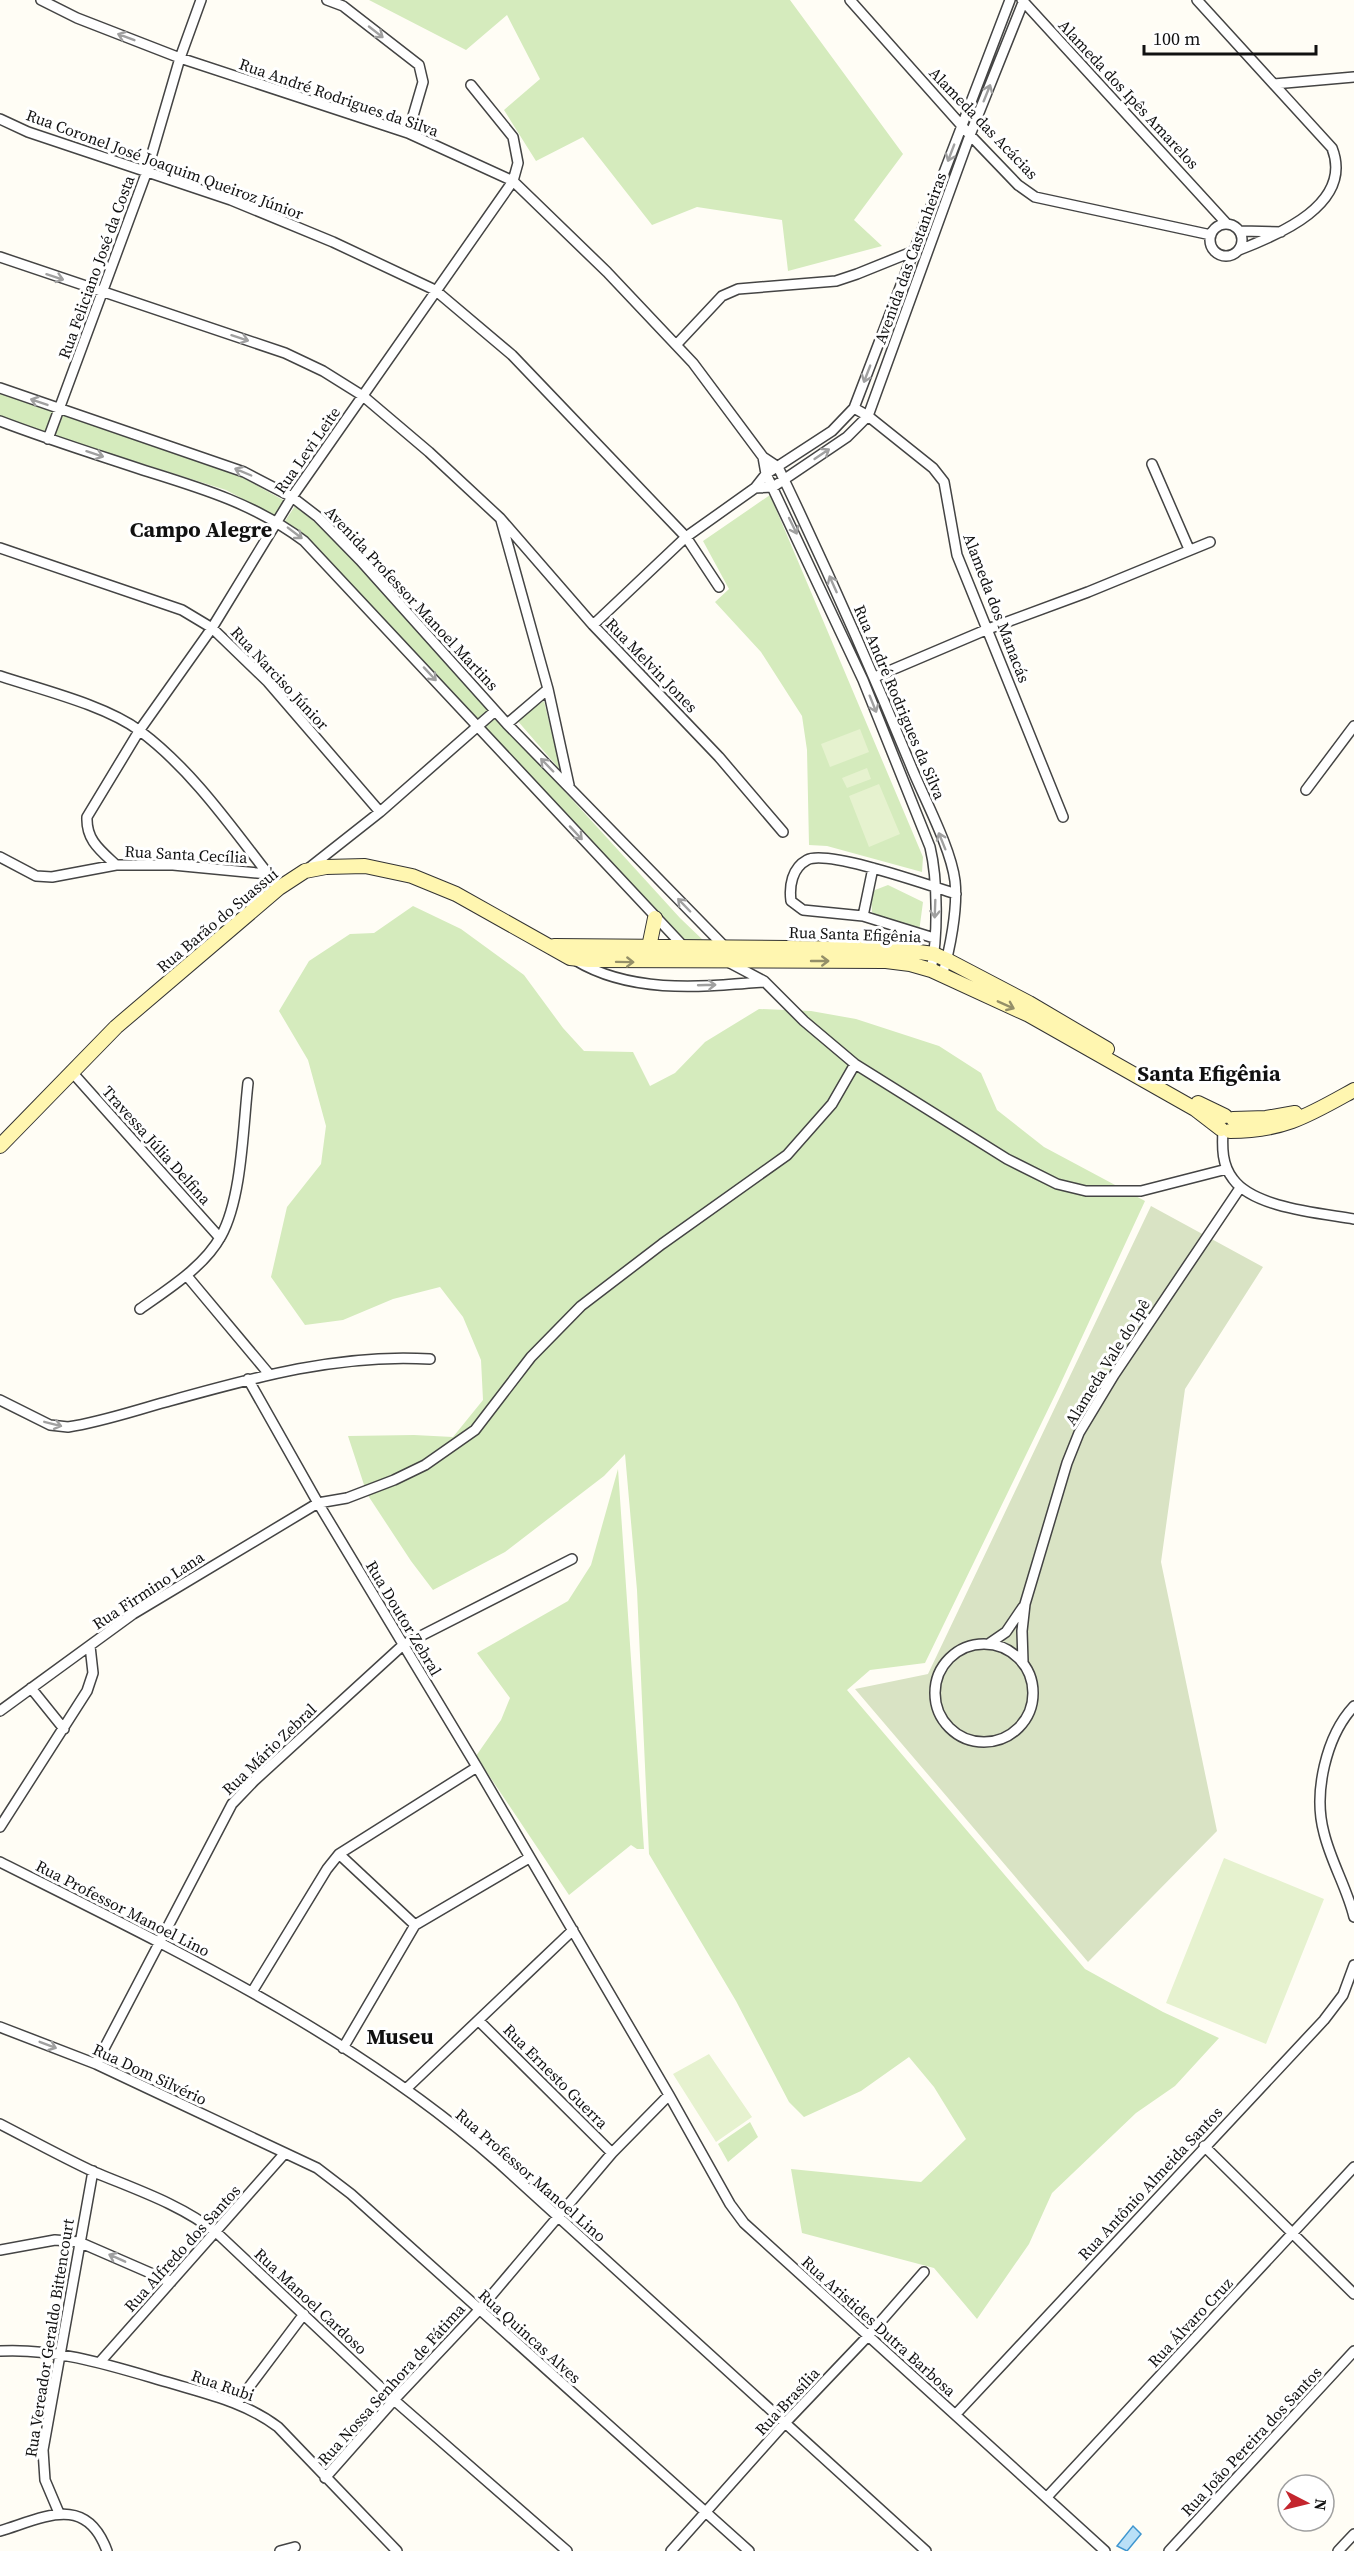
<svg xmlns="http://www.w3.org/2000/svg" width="1354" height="2551" font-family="'Source Serif 4',serif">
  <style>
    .green { fill: #d5ebbd }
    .cemetery { fill: #d9e3c4 }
    .pitch { fill: #e6f2cf }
    .water { fill: #b9e0f7; stroke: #3f96cf; stroke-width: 1.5 }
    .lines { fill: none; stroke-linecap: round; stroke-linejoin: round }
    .minor-casing { stroke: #444; stroke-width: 12 }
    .secondary-casing { stroke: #333; stroke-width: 16 }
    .minor { stroke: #fff; stroke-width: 9 }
    .secondary { stroke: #fff6b0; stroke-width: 14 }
    .oneway { stroke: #a0a0a0 }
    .oneway2 { stroke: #948f68 }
    .labels { text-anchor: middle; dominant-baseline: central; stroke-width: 6; stroke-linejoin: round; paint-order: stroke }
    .street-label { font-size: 16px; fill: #111; stroke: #fff }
    .district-label { font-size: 22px; font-weight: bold; fill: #111; stroke: #fff }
  </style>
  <rect width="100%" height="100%" fill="#fffdf5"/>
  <path class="green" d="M 369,0 L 790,0 L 903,154 L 854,220 L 882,246 L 788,271 L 782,220 L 697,207 L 652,225 L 583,137 L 536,161 L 504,110 L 540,79 L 507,15 L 466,50 Z
    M 0,393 L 54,410 L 46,436 L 0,419 Z
    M 62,411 L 236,474 L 285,501 L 275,516 L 226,490 L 54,436 Z
    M 770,495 L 923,857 L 922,872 L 827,846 L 809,845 L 807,750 L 802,716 L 761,652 L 715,602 L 729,589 L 703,541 Z
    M 295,506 L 339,542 L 494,709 L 480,721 L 283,524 Z
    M 544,701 L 561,771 L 516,719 Z
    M 496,716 L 680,918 L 705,942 L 688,943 L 482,728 Z
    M 888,885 L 923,902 L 919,932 L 881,919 L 872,912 L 871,896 L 875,890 Z
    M 413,906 L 461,929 L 524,975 L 563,1028 L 584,1051 L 633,1052 L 650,1086 L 675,1073 L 705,1042 L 759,1009 L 811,1011 L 856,1019 L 939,1046 L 981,1073 L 997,1110 L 1044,1147 L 1145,1201 L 1058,1389 L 925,1663 L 870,1670 L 847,1690 L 1085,1969 L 1163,2012 L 1219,2038 L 1175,2086 L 1136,2113 L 1052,2193 L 1029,2244 L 977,2319 L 934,2268 L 802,2233 L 791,2169 L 921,2182 L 966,2139 L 934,2087 L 909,2057 L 861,2091 L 804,2117 L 789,2102 L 736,2001 L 649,1854 L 637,1590 L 625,1454 L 604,1476 L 505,1552 L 433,1590 L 411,1561 L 367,1494 L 348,1436 L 414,1435 L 453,1437 L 483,1400 L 481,1360 L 463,1317 L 440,1287 L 393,1299 L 343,1320 L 305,1325 L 271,1277 L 287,1207 L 321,1164 L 326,1126 L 308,1060 L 279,1011 L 309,961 L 350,934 L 374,933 Z
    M 618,1469 L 644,1849 L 637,1849 L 631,1845 L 569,1895 L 476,1756 L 501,1720 L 510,1698 L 477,1653 L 568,1601 L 591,1565 Z
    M 750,2122 L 758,2137 L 728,2162 L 718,2144 Z"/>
  <path class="cemetery" d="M 1151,1206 L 1263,1267 L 1185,1389 L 1161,1562 L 1217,1831 L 1088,1962 L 855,1689 L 928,1674 Z"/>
  <path class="pitch" d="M 860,729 L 869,752 L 830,767 L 821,744 Z
    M 867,768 L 871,779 L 847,788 L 842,778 Z
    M 879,784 L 900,834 L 869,847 L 849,796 Z
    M 1224,1858 L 1324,1899 L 1266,2044 L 1166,2003 Z
    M 709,2054 L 752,2117 L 716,2142 L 673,2074 Z"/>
  <path class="water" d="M 1133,2526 L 1141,2534 L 1127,2551 L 1117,2546 Z"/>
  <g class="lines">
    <defs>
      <path id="minor" d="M 41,0 L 77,18 L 180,58 L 408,133 L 513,181 L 607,272 L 693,363 L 763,457 L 778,467 C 826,567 871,668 913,771 C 926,802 951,849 955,881 C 958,908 950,950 942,976
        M 327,0 L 343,6 L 419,65 L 423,82 L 408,133
        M 850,0 L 970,135 L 1018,185 L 1035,197 L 1211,235
        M 1022,0 L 1227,224
        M 1197,0 L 1332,148 C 1354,204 1278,235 1239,250
        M 1274,84 L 1354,77
        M 0,119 L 28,132 L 231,200 L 333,242 L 435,290 L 512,355 L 686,537 L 719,587
        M1210 240a16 16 0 1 1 32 0a16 16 0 1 1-32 0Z
        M 1241,231 L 1281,232
        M 0,257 L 285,353 L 323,371 L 363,396 L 429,452 L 500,518 L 593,625 L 719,757 L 783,832
        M 676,345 L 722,296 L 738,289 L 836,281 L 857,274 L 914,251
        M 0,388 L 244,472 L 292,497 L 318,517 L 360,560 L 507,724 L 724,946
        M 854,408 L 868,416 L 933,468 L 944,482 L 957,555 L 1063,817
        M 0,421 C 47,439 95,454 143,470 C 201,488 255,504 304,541 L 685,948
        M 48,439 L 147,171 L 180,58 L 201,0
        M 763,457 L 766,474 L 863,680 L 930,847 C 938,880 938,937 931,970
        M 1152,464 L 1189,549
        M 755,488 L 773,487 L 847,437 L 868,416 L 970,135 L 1024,0
        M 501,520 L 548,689 L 569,785
        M 0,548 L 182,610 L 212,628 L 268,682 L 380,812
        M 593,625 L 686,537 L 755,488 L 766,474 L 832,431 L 854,408 L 1010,0
        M 0,676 C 42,690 105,705 140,731 C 196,773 236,834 279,888
        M 875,677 L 988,629 L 1088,592 L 1210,542
        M 507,724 L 548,689
        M 1306,790 L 1354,726
        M 0,857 L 36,876 L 52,877 L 116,865 L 173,865 L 268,874
        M 116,865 C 100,850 86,840 87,817 L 139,731 L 212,628 L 292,497 L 513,181 L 518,163 L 513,137 L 471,85
        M 309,868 L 380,812 L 495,711
        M 863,916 L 873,868
        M 934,938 L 863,916 L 803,910 L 791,901 C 789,886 792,868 807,860 C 827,849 931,886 956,894
        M 575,960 C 631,994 700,987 763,982
        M 730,963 L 764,981 L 804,1021 L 855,1064 L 1007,1159 L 1057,1184 L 1086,1191 L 1141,1191 L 1227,1169
        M 71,1071 L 220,1238
        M 1223,1130 C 1222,1148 1222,1165 1233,1179 C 1254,1208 1320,1213 1354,1219
        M 187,1276 L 269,1374
        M 140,1309 C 168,1289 204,1267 221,1236 C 242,1198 243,1127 248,1083
        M 248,1379 L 318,1503 L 477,1767 L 669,2095 L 730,2204 L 744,2223 L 1105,2551
        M 0,1400 L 50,1425 L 68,1427 C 101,1422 133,1411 166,1402 C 252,1378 340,1353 430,1359
        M 990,1643 L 1006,1632 L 1023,1607
        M935 1693a49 49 0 1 1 98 0a49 49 0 1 1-98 0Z
        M 1023,1662 L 1022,1631 L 1025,1604 L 1067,1463 L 1079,1433 L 1114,1375 L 1240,1188
        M 31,1688 L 64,1729
        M 1354,1706 C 1326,1736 1313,1793 1324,1833 C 1331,1862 1347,1888 1354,1917
        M 0,1711 L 133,1614 L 318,1503 L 347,1498 L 394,1480 L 425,1465 L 475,1430 L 531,1357 L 581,1306 L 662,1244 L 787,1155 L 832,1104 L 855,1064
        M 0,1827 L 87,1691 L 93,1673 L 90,1646
        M 339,1854 L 415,1925
        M 0,1862 C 173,1949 353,2034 499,2163 L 926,2551
        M 252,1992 L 327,1869 L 339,1854 L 477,1767
        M 479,2021 L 612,2153
        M 0,2027 L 96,2064 L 317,2168 L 351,2194 L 749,2551
        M 343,2048 L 415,1925 L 529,1858
        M 96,2064 L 232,1804 L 254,1781 L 403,1645 L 572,1559
        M 406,2089 L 573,1930
        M 0,2124 C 31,2140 62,2157 94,2172 C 137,2190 180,2204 217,2233 L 394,2400 L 567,2551
        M 1204,2146 L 1354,2294
        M 0,2250 L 55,2240 L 79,2242 L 171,2282
        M 0,2351 C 58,2348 112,2366 167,2382 C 207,2394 245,2402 278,2427 L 397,2551
        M 100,2362 L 285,2153
        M 237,2403 L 304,2314
        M 956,2414 L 1324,2020 L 1343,1995 L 1354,1965
        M 325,2478 L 394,2400 L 479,2310 L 612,2153 L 669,2095
        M 1047,2497 L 1354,2167
        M 59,2513 L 45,2480 L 43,2450 L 93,2171
        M 0,2531 C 43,2518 86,2493 107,2551
        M 280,2551 L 295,2547
        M 671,2551 L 785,2423 L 868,2336 L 924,2272
        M 1169,2551 L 1354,2351
        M 1338,2551 L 1354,2534"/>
      <path id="secondary" d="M 554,946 L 895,949 L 934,954 L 947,960 L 1029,1003 L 1107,1049
        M 649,947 L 655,918
        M 1198,1103 L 1225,1116
        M 1233,1119 L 1266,1118 L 1295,1113
        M 1230,1131 C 1284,1131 1309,1115 1354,1090
        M 0,1146 L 116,1027 L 279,888 L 305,871 L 326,867 L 365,866 L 412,876 L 456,894 L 570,958 L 589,960 L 886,961 L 910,964 L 931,970 L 1029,1015 L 1195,1109 L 1221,1129"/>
    </defs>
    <use href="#minor" class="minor-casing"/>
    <use href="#secondary" class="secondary-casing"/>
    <use href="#minor" class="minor"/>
    <use href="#secondary" class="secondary"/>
  </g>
  <defs><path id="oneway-shaft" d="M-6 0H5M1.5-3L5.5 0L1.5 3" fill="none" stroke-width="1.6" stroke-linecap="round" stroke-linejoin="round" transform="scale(1.5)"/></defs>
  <g class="oneway">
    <use href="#oneway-shaft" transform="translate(376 32) rotate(38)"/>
    <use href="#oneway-shaft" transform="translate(126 37) rotate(-159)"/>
    <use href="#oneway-shaft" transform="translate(987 93) rotate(-68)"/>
    <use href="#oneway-shaft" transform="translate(951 153) rotate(111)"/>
    <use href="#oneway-shaft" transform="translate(55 277) rotate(18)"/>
    <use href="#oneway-shaft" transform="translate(240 338) rotate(18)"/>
    <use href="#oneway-shaft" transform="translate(867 374) rotate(111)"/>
    <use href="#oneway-shaft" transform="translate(39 402) rotate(-161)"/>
    <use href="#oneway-shaft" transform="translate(95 454) rotate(18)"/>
    <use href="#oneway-shaft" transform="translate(822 454) rotate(-34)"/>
    <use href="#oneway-shaft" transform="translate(243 472) rotate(-157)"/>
    <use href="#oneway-shaft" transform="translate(793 526) rotate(64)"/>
    <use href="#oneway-shaft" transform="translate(295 533) rotate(37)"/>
    <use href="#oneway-shaft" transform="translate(833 584) rotate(-114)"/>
    <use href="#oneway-shaft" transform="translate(430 674) rotate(47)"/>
    <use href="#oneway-shaft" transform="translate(873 704) rotate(68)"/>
    <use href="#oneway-shaft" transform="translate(547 765) rotate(-134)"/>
    <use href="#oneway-shaft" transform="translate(576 833) rotate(47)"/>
    <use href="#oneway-shaft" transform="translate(942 841) rotate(-112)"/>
    <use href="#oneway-shaft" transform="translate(684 905) rotate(-134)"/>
    <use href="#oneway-shaft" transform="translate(935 909) rotate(92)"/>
    <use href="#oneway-shaft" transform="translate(707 985) rotate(-2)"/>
    <use href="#oneway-shaft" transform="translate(53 1424) rotate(14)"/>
    <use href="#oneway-shaft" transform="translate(48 2045) rotate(21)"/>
    <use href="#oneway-shaft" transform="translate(117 2258) rotate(-156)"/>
  </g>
  <g class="oneway2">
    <use href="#oneway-shaft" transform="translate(820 961)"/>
    <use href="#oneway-shaft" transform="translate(625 962) rotate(1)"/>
    <use href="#oneway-shaft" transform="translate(1006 1005) rotate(24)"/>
  </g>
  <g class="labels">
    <g class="street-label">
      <text transform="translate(1129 94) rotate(47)">Alameda dos Ipês Amarelos</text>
      <text transform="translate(339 97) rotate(19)">Rua André Rodrigues da Silva</text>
      <text transform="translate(984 123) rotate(46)">Alameda das Acácias</text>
      <text transform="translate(165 164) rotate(20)">Rua Coronel José Joaquim Queiroz Júnior</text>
      <text transform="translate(910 258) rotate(-70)">Avenida das Castanheiras</text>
      <text transform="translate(96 267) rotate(-70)">Rua Feliciano José da Costa</text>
      <text transform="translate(307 450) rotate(-55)">Rua Levi Leite</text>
      <text transform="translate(412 598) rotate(47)">Avenida Professor Manoel Martins</text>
      <text transform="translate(997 608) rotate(69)">Alameda dos Manacás</text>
      <text transform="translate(652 665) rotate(46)">Rua Melvin Jones</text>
      <text transform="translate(280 678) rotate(47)">Rua Narciso Júnior</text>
      <text transform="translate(900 702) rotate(67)">Rua André Rodrigues da Silva</text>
      <text transform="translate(186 854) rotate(3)">Rua Santa Cecília</text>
      <text transform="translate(217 920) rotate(-40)">Rua Barão do Suassuí</text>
      <text transform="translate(855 934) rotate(2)">Rua Santa Efigênia</text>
      <text transform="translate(157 1145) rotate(48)">Travessa Júlia Delfina</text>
      <text transform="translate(1107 1362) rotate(-58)">Alameda Vale do Ipê</text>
      <text transform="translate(148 1590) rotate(-33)">Rua Firmino Lana</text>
      <text transform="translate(404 1618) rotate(59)">Rua Doutor Zebral</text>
      <text transform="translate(269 1749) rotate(-44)">Rua Mário Zebral</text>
      <text transform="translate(123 1908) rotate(27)">Rua Professor Manoel Lino</text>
      <text transform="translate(150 2074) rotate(25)">Rua Dom Silvério</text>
      <text transform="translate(556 2076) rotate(45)">Rua Ernesto Guerra</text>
      <text transform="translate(531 2175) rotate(41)">Rua Professor Manoel Lino</text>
      <text transform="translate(1150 2183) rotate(-47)">Rua Antônio Almeida Santos</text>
      <text transform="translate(182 2248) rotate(-48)">Rua Alfredo dos Santos</text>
      <text transform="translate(311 2301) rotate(43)">Rua Manoel Cardoso</text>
      <text transform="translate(1190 2322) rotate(-47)">Rua Álvaro Cruz</text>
      <text transform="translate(879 2326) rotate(42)">Rua Aristides Dutra Barbosa</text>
      <text transform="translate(530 2336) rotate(42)">Rua Quincas Alves</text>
      <text transform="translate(49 2338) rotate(-81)">Rua Vereador Geraldo Bittencourt</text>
      <text transform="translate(391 2384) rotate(-48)">Rua Nossa Senhora de Fátima</text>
      <text transform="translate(223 2385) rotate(19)">Rua Rubi</text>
      <text transform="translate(787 2401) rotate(-47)">Rua Brasília</text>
      <text transform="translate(1251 2441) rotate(-47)">Rua João Pereira dos Santos</text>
    </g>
    <g class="district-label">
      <text x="201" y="529">Campo Alegre</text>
      <text x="1209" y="1073">Santa Efigênia</text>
      <text x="400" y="2036">Museu</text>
    </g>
  </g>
  <g transform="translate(1306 2503) rotate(97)"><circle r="28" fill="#ffffff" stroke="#a0a0a0" stroke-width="1.5"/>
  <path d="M0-4.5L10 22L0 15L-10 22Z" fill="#c4262e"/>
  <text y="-9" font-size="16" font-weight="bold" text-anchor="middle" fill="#111111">N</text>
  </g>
  <path d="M1144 45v9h172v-9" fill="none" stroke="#111111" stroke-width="3"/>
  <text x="1153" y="45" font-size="18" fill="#111111" stroke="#ffffff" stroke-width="4.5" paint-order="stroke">100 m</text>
</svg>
